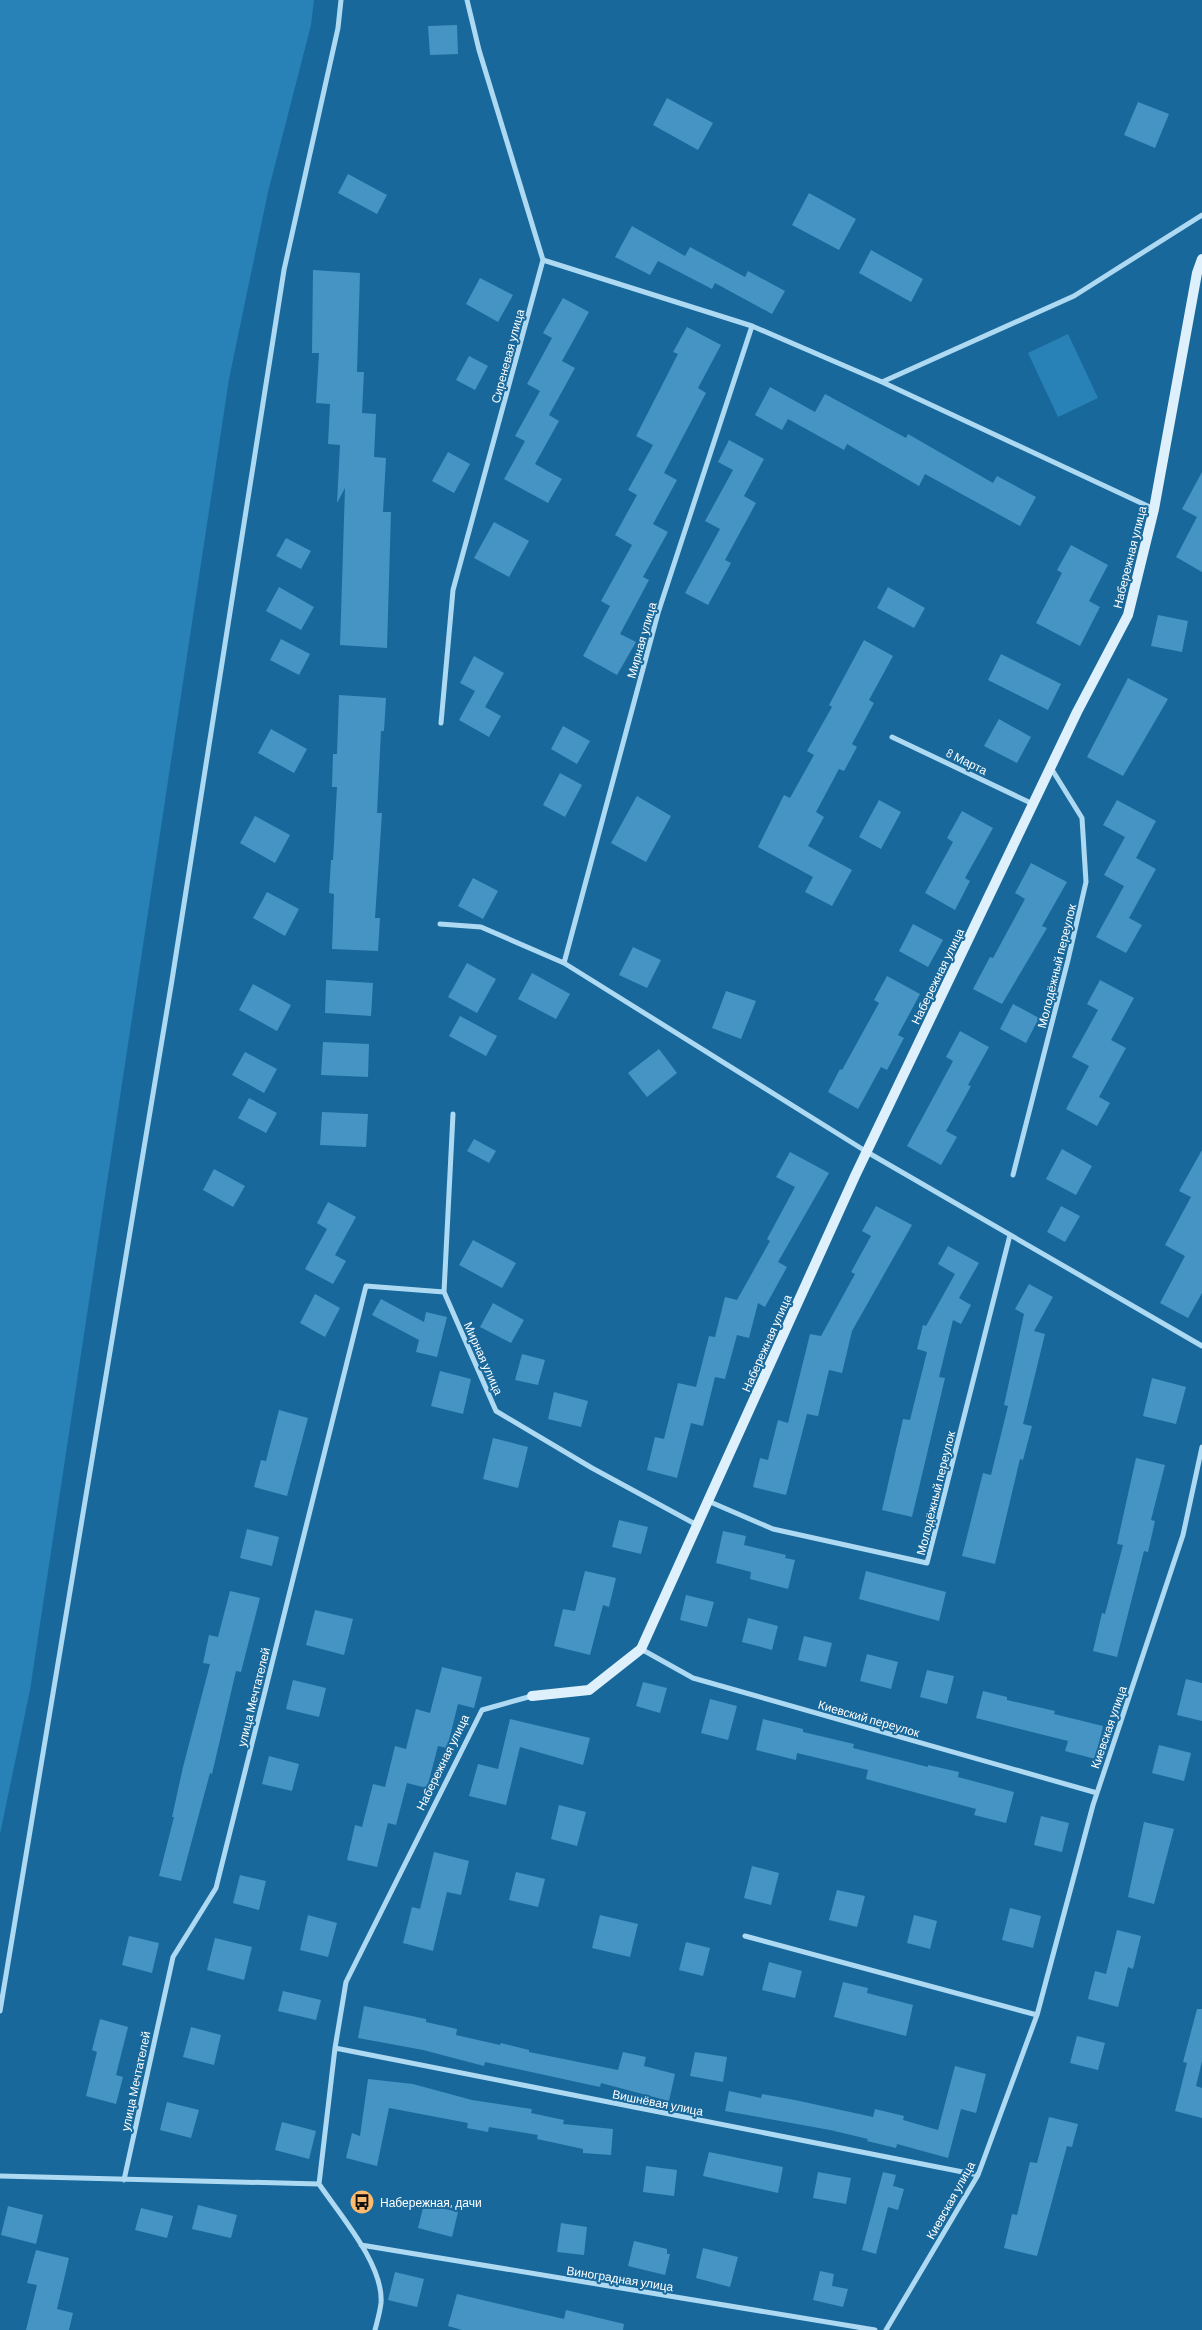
<svg xmlns="http://www.w3.org/2000/svg" width="1202" height="2330" font-family="Barlow,sans-serif">
  <style>
    .green { fill: #2882b7 }
    .building { fill: #4594c3 }
    .lines { fill: none; stroke-linecap: round; stroke-linejoin: round }
    .street { stroke: #aed9f2; stroke-width: 5 }
    .secondary { stroke: #ddf0fc; stroke-width: 10 }
    .labels { text-anchor: middle; dominant-baseline: central; stroke-width: 4; stroke-linejoin: round; paint-order: stroke }
    .street-label { font-size: 12px; fill: #fff; stroke: #18689b }
    .poi-label { font-size: 12px; fill: #fff; stroke: #18689b; text-anchor: start }
  </style>
  <rect width="100%" height="100%" fill="#18689b"/>
  <path class="green" d="M 0,0 L 314,0 L 311,25 L 268,192 L 229,379 L 30,1690 L 0,1834 Z
    M 1068,334 L 1098,398 L 1058,417 L 1028,353 Z"/>
  <path class="building" d="M 457,25 L 458,54 L 430,55 L 428,26 Z
    M 667,98 L 713,123 L 698,150 L 653,125 Z
    M 1138,102 L 1169,114 L 1155,148 L 1124,135 Z
    M 348,174 L 387,195 L 377,214 L 338,193 Z
    M 809,193 L 856,219 L 839,250 L 792,225 Z
    M 632,226 L 685,256 L 690,247 L 745,277 L 748,271 L 785,291 L 772,314 L 715,283 L 712,289 L 658,261 L 650,275 L 615,257 Z
    M 871,250 L 923,279 L 911,302 L 859,273 Z
    M 313,270 L 360,273 L 357,372 L 364,372 L 362,413 L 376,414 L 374,457 L 386,458 L 383,512 L 391,512 L 387,648 L 340,645 L 345,488 L 337,503 L 340,445 L 328,444 L 330,404 L 316,403 L 319,353 L 312,353 Z
    M 480,278 L 513,295 L 498,322 L 466,304 Z
    M 563,298 L 589,312 L 562,361 L 575,368 L 549,415 L 559,421 L 535,464 L 562,479 L 548,503 L 504,479 L 525,441 L 515,436 L 540,391 L 527,384 L 552,338 L 543,333 Z
    M 687,327 L 721,345 L 698,388 L 706,393 L 664,473 L 677,480 L 653,524 L 668,532 L 643,577 L 649,580 L 620,634 L 636,642 L 617,675 L 583,656 L 610,606 L 601,601 L 632,545 L 615,535 L 637,495 L 628,490 L 653,445 L 636,436 L 678,354 L 673,352 Z
    M 469,356 L 488,366 L 475,390 L 456,380 Z
    M 770,387 L 815,412 L 825,394 L 906,438 L 908,434 L 993,483 L 997,476 L 1036,497 L 1020,526 L 925,474 L 919,486 L 847,444 L 844,450 L 788,419 L 782,430 L 755,415 Z
    M 729,440 L 764,459 L 744,496 L 756,503 L 725,560 L 731,563 L 708,605 L 685,593 L 720,529 L 705,521 L 733,470 L 718,462 Z
    M 448,452 L 470,464 L 454,493 L 432,481 Z
    M 1202,472 L 1202,572 L 1176,557 L 1197,517 L 1182,509 Z
    M 494,522 L 529,541 L 509,577 L 474,558 Z
    M 286,538 L 311,551 L 301,569 L 276,556 Z
    M 1071,545 L 1108,565 L 1089,601 L 1100,607 L 1080,646 L 1036,623 L 1062,573 L 1057,570 Z
    M 279,587 L 314,607 L 301,630 L 266,611 Z
    M 888,587 L 925,608 L 914,628 L 877,608 Z
    M 1158,615 L 1188,621 L 1182,652 L 1151,646 Z
    M 281,639 L 310,654 L 299,675 L 270,660 Z
    M 864,640 L 893,656 L 869,700 L 874,703 L 852,744 L 857,747 L 844,771 L 839,769 L 816,812 L 824,817 L 808,846 L 852,870 L 832,906 L 805,892 L 813,877 L 758,847 L 784,795 L 790,798 L 814,755 L 807,751 L 832,707 L 829,705 Z
    M 1001,654 L 1061,684 L 1048,710 L 988,680 Z
    M 474,656 L 504,673 L 485,707 L 501,716 L 489,737 L 459,720 L 475,691 L 460,683 Z
    M 1128,678 L 1168,699 L 1123,776 L 1087,757 Z
    M 339,695 L 386,698 L 384,731 L 381,731 L 377,813 L 382,813 L 375,918 L 380,918 L 378,951 L 332,949 L 334,894 L 329,893 L 331,860 L 333,860 L 337,787 L 332,787 L 333,754 L 337,754 Z
    M 999,719 L 1031,737 L 1017,763 L 984,746 Z
    M 563,726 L 590,741 L 577,764 L 551,749 Z
    M 271,729 L 307,749 L 294,773 L 258,753 Z
    M 560,773 L 582,785 L 565,817 L 543,805 Z
    M 637,796 L 671,816 L 646,862 L 611,843 Z
    M 879,800 L 901,812 L 881,849 L 859,837 Z
    M 1117,800 L 1156,821 L 1136,858 L 1156,869 L 1129,918 L 1142,925 L 1126,953 L 1096,937 L 1124,886 L 1104,875 L 1125,837 L 1103,825 Z
    M 962,811 L 993,828 L 965,878 L 970,881 L 955,910 L 925,893 L 953,842 L 947,838 Z
    M 255,816 L 290,835 L 275,863 L 240,843 Z
    M 1031,863 L 1067,882 L 1042,926 L 1047,928 L 1002,1004 L 973,989 L 990,957 L 993,958 L 1025,899 L 1015,893 Z
    M 473,878 L 498,891 L 483,919 L 458,906 Z
    M 267,892 L 299,909 L 285,936 L 253,918 Z
    M 913,924 L 943,940 L 928,967 L 899,951 Z
    M 633,947 L 661,960 L 647,988 L 619,975 Z
    M 467,963 L 496,979 L 477,1013 L 448,997 Z
    M 532,973 L 570,994 L 556,1019 L 518,999 Z
    M 887,976 L 920,994 L 898,1035 L 904,1038 L 887,1070 L 881,1067 L 858,1109 L 828,1092 L 840,1069 L 842,1070 L 879,1003 L 874,1000 Z
    M 326,980 L 373,983 L 371,1016 L 325,1013 Z
    M 1100,980 L 1134,998 L 1111,1040 L 1126,1048 L 1099,1097 L 1110,1103 L 1097,1126 L 1066,1109 L 1089,1066 L 1072,1057 L 1098,1010 L 1087,1004 Z
    M 253,984 L 291,1005 L 277,1031 L 239,1010 Z
    M 726,991 L 756,1001 L 741,1039 L 712,1028 Z
    M 1013,1004 L 1039,1018 L 1026,1043 L 1000,1029 Z
    M 460,1016 L 497,1036 L 486,1056 L 449,1036 Z
    M 960,1031 L 989,1047 L 968,1085 L 971,1086 L 946,1131 L 957,1137 L 941,1165 L 907,1146 L 953,1061 L 946,1057 Z
    M 323,1042 L 369,1044 L 368,1077 L 321,1075 Z
    M 659,1049 L 677,1073 L 647,1097 L 628,1073 Z
    M 245,1052 L 277,1069 L 264,1093 L 232,1075 Z
    M 249,1098 L 277,1113 L 266,1133 L 238,1118 Z
    M 322,1112 L 368,1114 L 366,1147 L 320,1145 Z
    M 474,1139 L 496,1151 L 489,1163 L 467,1151 Z
    M 1062,1149 L 1092,1166 L 1076,1195 L 1046,1179 Z
    M 1202,1150 L 1202,1293 L 1188,1318 L 1160,1303 L 1185,1256 L 1165,1245 L 1191,1197 L 1179,1191 Z
    M 790,1152 L 829,1173 L 778,1262 L 787,1267 L 765,1307 L 758,1303 L 749,1338 L 737,1335 L 725,1379 L 715,1377 L 703,1426 L 691,1423 L 677,1478 L 647,1470 L 655,1437 L 664,1439 L 678,1383 L 696,1387 L 709,1336 L 715,1337 L 725,1297 L 737,1300 L 770,1241 L 767,1239 L 795,1187 L 776,1177 Z
    M 214,1169 L 245,1186 L 233,1207 L 203,1190 Z
    M 328,1202 L 356,1217 L 335,1255 L 346,1261 L 333,1284 L 305,1269 L 327,1229 L 317,1223 Z
    M 876,1206 L 912,1225 L 852,1331 L 842,1373 L 829,1370 L 818,1416 L 807,1414 L 786,1495 L 753,1487 L 760,1458 L 768,1460 L 778,1420 L 788,1423 L 810,1334 L 821,1336 L 855,1274 L 851,1272 L 871,1236 L 862,1231 Z
    M 1061,1206 L 1080,1216 L 1065,1242 L 1047,1232 Z
    M 473,1240 L 516,1263 L 502,1288 L 459,1265 Z
    M 948,1246 L 979,1263 L 959,1298 L 971,1305 L 961,1324 L 953,1320 L 939,1377 L 945,1378 L 912,1517 L 882,1510 L 903,1419 L 910,1420 L 927,1352 L 917,1349 L 923,1325 L 926,1326 L 955,1274 L 938,1264 Z
    M 1029,1284 L 1053,1297 L 1034,1331 L 1045,1334 L 1023,1424 L 1032,1426 L 1023,1460 L 1020,1459 L 995,1564 L 962,1556 L 983,1473 L 991,1475 L 1008,1406 L 1004,1405 L 1024,1314 L 1015,1309 Z
    M 315,1294 L 340,1308 L 325,1337 L 300,1323 Z
    M 381,1299 L 424,1322 L 426,1312 L 447,1317 L 437,1357 L 416,1352 L 419,1340 L 372,1315 Z
    M 493,1303 L 524,1320 L 511,1343 L 480,1327 Z
    M 522,1354 L 545,1360 L 538,1385 L 515,1380 Z
    M 440,1371 L 471,1379 L 463,1414 L 431,1406 Z
    M 1152,1378 L 1186,1387 L 1176,1424 L 1143,1416 Z
    M 554,1392 L 588,1401 L 581,1427 L 548,1419 Z
    M 279,1410 L 308,1418 L 287,1496 L 254,1487 L 261,1460 L 266,1461 Z
    M 493,1438 L 528,1447 L 518,1488 L 483,1479 Z
    M 1136,1458 L 1165,1465 L 1151,1520 L 1155,1521 L 1148,1552 L 1144,1551 L 1117,1657 L 1093,1651 L 1102,1613 L 1105,1614 L 1123,1545 L 1117,1544 Z
    M 619,1520 L 648,1527 L 641,1554 L 612,1547 Z
    M 247,1529 L 279,1537 L 272,1566 L 240,1558 Z
    M 723,1531 L 746,1536 L 744,1545 L 786,1555 L 785,1558 L 795,1560 L 788,1589 L 750,1579 L 751,1572 L 716,1563 Z
    M 585,1571 L 616,1578 L 609,1607 L 603,1605 L 590,1655 L 554,1646 L 563,1609 L 575,1611 Z
    M 866,1571 L 946,1592 L 939,1621 L 859,1599 Z
    M 230,1591 L 260,1598 L 241,1672 L 236,1671 L 212,1774 L 210,1773 L 181,1881 L 159,1876 L 174,1817 L 172,1817 L 183,1767 L 210,1664 L 203,1663 L 209,1635 L 218,1637 Z
    M 686,1595 L 714,1602 L 707,1627 L 680,1620 Z
    M 315,1610 L 353,1619 L 344,1655 L 306,1645 Z
    M 748,1618 L 778,1626 L 772,1650 L 742,1642 Z
    M 804,1636 L 832,1643 L 826,1667 L 798,1660 Z
    M 867,1654 L 898,1662 L 891,1689 L 860,1681 Z
    M 442,1667 L 482,1677 L 474,1708 L 458,1704 L 447,1748 L 438,1746 L 427,1788 L 407,1783 L 396,1825 L 388,1823 L 377,1867 L 347,1860 L 355,1825 L 362,1827 L 373,1784 L 385,1787 L 395,1746 L 406,1749 L 416,1709 L 430,1713 Z
    M 927,1670 L 954,1676 L 947,1704 L 920,1697 Z
    M 1186,1679 L 1202,1683 L 1202,1721 L 1177,1715 Z
    M 293,1680 L 326,1688 L 319,1717 L 286,1709 Z
    M 643,1682 L 667,1688 L 660,1713 L 636,1706 Z
    M 983,1691 L 1007,1697 L 1007,1700 L 1055,1711 L 1054,1714 L 1103,1726 L 1095,1759 L 1065,1751 L 1068,1741 L 976,1718 Z
    M 710,1699 L 737,1706 L 728,1740 L 701,1733 Z
    M 510,1719 L 590,1738 L 583,1765 L 520,1747 L 506,1805 L 469,1796 L 478,1764 L 498,1769 Z
    M 763,1719 L 803,1729 L 803,1732 L 854,1744 L 853,1748 L 928,1767 L 928,1765 L 959,1772 L 958,1777 L 1014,1792 L 1006,1823 L 974,1815 L 976,1809 L 866,1779 L 868,1770 L 797,1753 L 796,1760 L 756,1750 Z
    M 1159,1745 L 1191,1753 L 1184,1781 L 1152,1773 Z
    M 269,1756 L 299,1764 L 292,1791 L 262,1784 Z
    M 559,1805 L 586,1812 L 577,1846 L 551,1839 Z
    M 1041,1816 L 1069,1823 L 1062,1852 L 1034,1845 Z
    M 1144,1822 L 1174,1829 L 1154,1904 L 1128,1897 Z
    M 434,1852 L 469,1861 L 461,1895 L 447,1892 L 433,1951 L 403,1943 L 412,1907 L 420,1909 Z
    M 752,1866 L 779,1873 L 771,1905 L 744,1898 Z
    M 516,1872 L 545,1879 L 538,1907 L 509,1900 Z
    M 240,1875 L 266,1881 L 259,1910 L 233,1903 Z
    M 837,1890 L 865,1896 L 857,1927 L 829,1920 Z
    M 1010,1908 L 1041,1916 L 1033,1948 L 1002,1940 Z
    M 308,1915 L 337,1923 L 328,1957 L 300,1950 Z
    M 600,1915 L 638,1924 L 630,1957 L 592,1948 Z
    M 914,1915 L 937,1921 L 930,1949 L 907,1943 Z
    M 1117,1930 L 1141,1936 L 1133,1969 L 1128,1967 L 1118,2007 L 1088,1999 L 1095,1971 L 1106,1974 Z
    M 129,1936 L 159,1943 L 152,1973 L 122,1965 Z
    M 215,1938 L 252,1947 L 244,1980 L 207,1970 Z
    M 686,1942 L 710,1948 L 703,1976 L 679,1970 Z
    M 769,1962 L 802,1971 L 795,1998 L 762,1990 Z
    M 843,1982 L 868,1988 L 867,1993 L 913,2005 L 906,2036 L 834,2017 Z
    M 283,1991 L 321,2000 L 316,2020 L 278,2011 Z
    M 364,2006 L 426,2019 L 426,2022 L 457,2029 L 456,2035 L 500,2045 L 501,2043 L 529,2050 L 529,2052 L 618,2070 L 623,2052 L 646,2057 L 644,2066 L 675,2074 L 669,2101 L 601,2083 L 600,2087 L 485,2062 L 484,2066 L 423,2050 L 358,2038 Z
    M 1197,2009 L 1202,2009 L 1202,2061 L 1196,2086 L 1202,2088 L 1202,2118 L 1175,2111 L 1187,2063 L 1183,2062 Z
    M 100,2019 L 128,2027 L 116,2075 L 123,2077 L 116,2104 L 86,2096 L 97,2052 L 92,2050 Z
    M 191,2027 L 221,2035 L 214,2065 L 183,2057 Z
    M 1077,2036 L 1105,2043 L 1098,2070 L 1070,2063 Z
    M 695,2052 L 727,2057 L 723,2082 L 690,2076 Z
    M 955,2066 L 986,2074 L 976,2113 L 961,2109 L 948,2158 L 897,2144 L 896,2148 L 867,2141 L 868,2139 L 830,2130 L 725,2111 L 729,2091 L 761,2098 L 762,2094 L 795,2100 L 873,2117 L 875,2109 L 904,2116 L 903,2120 L 938,2130 Z
    M 368,2079 L 413,2084 L 472,2100 L 532,2109 L 531,2113 L 564,2120 L 563,2124 L 613,2129 L 611,2155 L 583,2153 L 583,2149 L 537,2139 L 538,2135 L 489,2127 L 488,2132 L 467,2128 L 468,2123 L 389,2108 L 377,2166 L 346,2158 L 352,2133 L 360,2136 Z
    M 167,2102 L 199,2110 L 191,2138 L 160,2130 Z
    M 1049,2117 L 1078,2124 L 1072,2147 L 1067,2146 L 1037,2256 L 1004,2248 L 1012,2214 L 1017,2215 L 1030,2162 L 1037,2163 Z
    M 282,2122 L 316,2131 L 309,2159 L 275,2150 Z
    M 709,2152 L 783,2167 L 778,2193 L 703,2176 Z
    M 646,2166 L 677,2170 L 674,2196 L 643,2192 Z
    M 818,2172 L 851,2178 L 846,2204 L 813,2198 Z
    M 883,2172 L 896,2175 L 893,2186 L 904,2189 L 898,2210 L 888,2207 L 876,2254 L 862,2250 Z
    M 424,2204 L 458,2212 L 452,2237 L 418,2228 Z
    M 198,2205 L 237,2215 L 231,2238 L 192,2229 Z
    M 8,2206 L 43,2215 L 36,2244 L 1,2235 Z
    M 141,2208 L 173,2216 L 167,2238 L 135,2230 Z
    M 561,2223 L 587,2227 L 584,2255 L 557,2252 Z
    M 634,2241 L 667,2249 L 667,2254 L 670,2254 L 665,2275 L 628,2266 Z
    M 703,2248 L 738,2257 L 730,2287 L 696,2278 Z
    M 36,2250 L 69,2258 L 57,2309 L 73,2313 L 69,2330 L 26,2330 L 37,2285 L 27,2283 Z
    M 820,2271 L 834,2274 L 832,2286 L 848,2289 L 843,2307 L 813,2300 Z
    M 395,2272 L 424,2279 L 417,2307 L 388,2300 Z
    M 457,2294 L 564,2319 L 566,2310 L 624,2324 L 623,2330 L 462,2330 L 448,2326 Z"/>
  <g class="lines">
    <path class="street" d="M 543,260 L 752,326 L 882,382 L 1074,296 L 1202,215
      M 882,382 L 1154,509
      M 441,723 L 453,590 L 543,260 L 479,50 L 467,0
      M 892,737 L 1033,804
      M 440,924 L 481,927 L 564,963 L 867,1152 L 1202,1346
      M 564,963 L 658,613 L 752,326
      M 453,1114 L 444,1292 L 496,1411 L 592,1468 L 697,1525
      M 1013,1175 L 1068,960 L 1086,882 L 1082,818 L 1051,768
      M 708,1501 L 773,1529 L 927,1563 L 1010,1235
      M 641,1649 L 693,1678 L 1097,1793
      M 745,1936 L 1037,2015
      M 0,2011 L 172,980 L 284,270 L 338,28 L 341,0
      M 335,2048 L 978,2175
      M 0,2176 L 319,2184
      M 124,2180 L 173,1957 L 216,1888 L 366,1286 L 444,1292
      M 361,2245 L 875,2330
      M 375,2330 C 377,2322 380,2312 381,2303 C 384,2265 340,2215 319,2184 L 335,2048 L 346,1982 L 482,1710 L 532,1696
      M 886,2330 L 978,2175 L 1037,2015 L 1093,1805 L 1183,1535 L 1202,1447"/>
    <path class="secondary" d="M 532,1696 L 589,1690 L 641,1649 L 855,1176 L 1077,712 L 1128,615 L 1154,509 L 1197,273 L 1202,259"/>
  </g>
  <defs>
    <symbol id="bus-disc" viewBox="-11 -11 22 22"><circle r="9.5" fill="#ffbc6f" stroke="#18689b"/><path d="M-5-6H5V4H4V6H2V4H-2V6H-4V4H-5ZM-3.5-4V0h7V-4ZM-3.5 1.2v1.5H-2V1.2ZM2 1.2v1.5H3.5V1.2Z" fill="#111"/></symbol>
  </defs>
  <g fill-rule="evenodd">
    <use href="#bus-disc" x="348" y="2188" width="28" height="28"/>
  </g>
  <g class="labels">
    <g class="street-label">
      <text transform="translate(507 356) rotate(-75)">Сиреневая улица</text>
      <text transform="translate(1129 557) rotate(-76)">Набережная улица</text>
      <text transform="translate(641 640) rotate(-74)">Мирная улица</text>
      <text transform="translate(967 761) rotate(26)">8 Марта</text>
      <text transform="translate(1056 966) rotate(-76)">Молодёжный переулок</text>
      <text transform="translate(937 976) rotate(-64)">Набережная улица</text>
      <text transform="translate(766 1343) rotate(-66)">Набережная улица</text>
      <text transform="translate(484 1358) rotate(66)">Мирная улица</text>
      <text transform="translate(935 1493) rotate(-76)">Молодёжный переулок</text>
      <text transform="translate(253 1697) rotate(-76)">улица Мечтателей</text>
      <text transform="translate(869 1718) rotate(16)">Киевский переулок</text>
      <text transform="translate(1108 1727) rotate(-71)">Киевская улица</text>
      <text transform="translate(442 1762) rotate(-64)">Набережная улица</text>
      <text transform="translate(135 2081) rotate(-78)">улица Мечтателей</text>
      <text transform="translate(658 2102) rotate(11)">Вишнёвая улица</text>
      <text transform="translate(950 2200) rotate(-61)">Киевская улица</text>
      <text transform="translate(620 2278) rotate(9)">Виноградная улица</text>
    </g>
    <g class="poi-label">
      <text x="380" y="2202">Набережная, дачи</text>
    </g>
  </g>
</svg>
